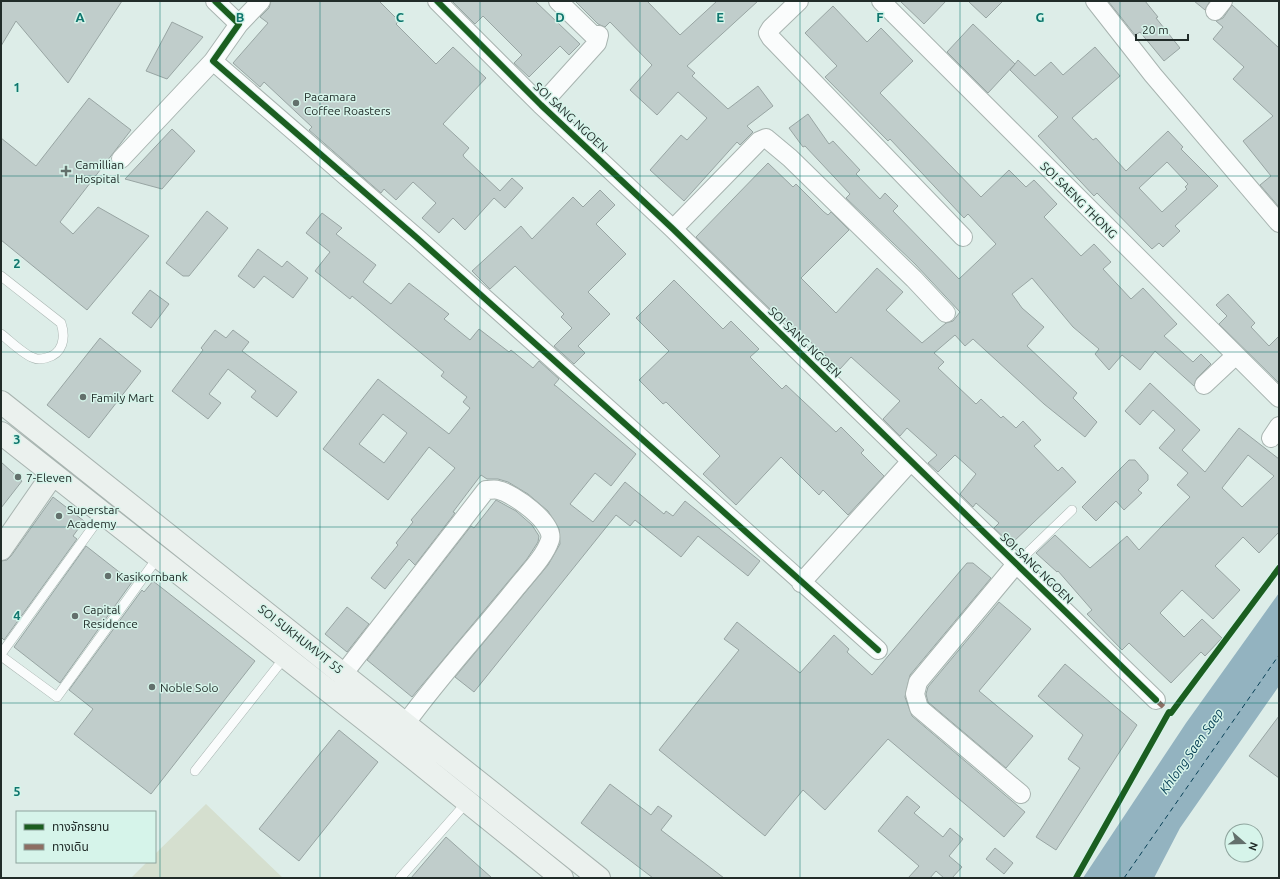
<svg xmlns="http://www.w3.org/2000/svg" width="1280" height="879" font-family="Ubuntu,'Noto Sans Thai',sans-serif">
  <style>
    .green { fill: #d5dfcf }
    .water { fill: #93b3c0 }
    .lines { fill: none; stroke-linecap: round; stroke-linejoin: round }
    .ferry { stroke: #084056; stroke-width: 1; stroke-dasharray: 5 4; stroke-linecap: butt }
    .building { fill: #c0cdcb; stroke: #98a5a3; fill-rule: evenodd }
    .lane-casing { stroke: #a8b4b0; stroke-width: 10 }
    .street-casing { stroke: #a8b4b0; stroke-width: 20 }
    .secondary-casing { stroke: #a8b4b0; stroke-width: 24 }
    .lane { stroke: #fafcfc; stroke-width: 9 }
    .street { stroke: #fafcfc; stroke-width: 18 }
    .secondary { stroke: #ebf1ee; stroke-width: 22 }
    .quiet { stroke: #8d6e63; stroke-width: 5; stroke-dasharray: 10 5; stroke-linecap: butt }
    .cycleway-casing { stroke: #d6f4ea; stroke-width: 8 }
    .cycleway { stroke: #1b5e20; stroke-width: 6 }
    .grid { fill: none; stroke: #0f766e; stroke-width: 1; stroke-opacity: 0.55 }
    .poi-dot { fill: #63706c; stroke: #d6f4ea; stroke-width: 1.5 }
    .labels { text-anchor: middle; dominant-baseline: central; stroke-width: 3; stroke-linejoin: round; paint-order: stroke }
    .poi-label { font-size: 12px; fill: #212c29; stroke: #d6f4ea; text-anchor: start }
    .street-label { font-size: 12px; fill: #212c29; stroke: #d6f4ea }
    .water-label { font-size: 13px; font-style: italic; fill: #084056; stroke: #d6f4ea }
    .grid-label { font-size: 13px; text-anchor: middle; font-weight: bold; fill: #0f766e; stroke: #d6f4ea; stroke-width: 3; stroke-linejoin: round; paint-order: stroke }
  </style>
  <rect width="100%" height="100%" fill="#ddede8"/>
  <path class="green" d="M 206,804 L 283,878 L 131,878 L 147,862 L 155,862 L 155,854 Z"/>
  <path class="water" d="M 1279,593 L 1279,686 L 1180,828 L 1154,878 L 1083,878 L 1186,723 Z"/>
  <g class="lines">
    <path class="ferry" d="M 1124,878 L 1279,655"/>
  </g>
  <path class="building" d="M 1,1 L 122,1 L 68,83 L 16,21 L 1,46 Z
    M 271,1 L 379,1 L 399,21 L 396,24 L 436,64 L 453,47 L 486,78 L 443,124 L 469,148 L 463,155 L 464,157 L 500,191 L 512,178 L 523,188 L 505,208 L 494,198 L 465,230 L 453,218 L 439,233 L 422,218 L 436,203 L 413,182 L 396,200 L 384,189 L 381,193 L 309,130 L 312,127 L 264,82 L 260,87 L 233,63 L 268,23 L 260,17 L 269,8 Z
    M 452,1 L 535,1 L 580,44 L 569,55 L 560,46 L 529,77 L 514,63 L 522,55 L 483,16 L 475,24 Z
    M 575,1 L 647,1 L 680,35 L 717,1 L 758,1 L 687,66 L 695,73 L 692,76 L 728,109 L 758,86 L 773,106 L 747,126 L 753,132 L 740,145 L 737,142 L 684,201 L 650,170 L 681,135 L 687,140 L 707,118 L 678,92 L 657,115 L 630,90 L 652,65 L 610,22 L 605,27 L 598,24 Z
    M 900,1 L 946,1 L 924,24 Z
    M 968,1 L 1003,1 L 986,18 Z
    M 1108,1 L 1145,1 L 1158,17 L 1156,18 L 1180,48 L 1164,61 L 1140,32 L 1135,35 Z
    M 1194,1 L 1210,1 L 1205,10 Z
    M 1232,5 L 1279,48 L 1279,207 L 1260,185 L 1271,176 L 1243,141 L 1273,116 L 1233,79 L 1244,67 L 1213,39 L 1223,27 L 1216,21 L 1223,18 Z
    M 833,6 L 867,42 L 881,28 L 913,61 L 880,93 L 981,197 L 1009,170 L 1026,187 L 1034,180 L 1057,204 L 1044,217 L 1081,256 L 1094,244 L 1111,262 L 1103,269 L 1131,299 L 1143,288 L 1177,324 L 1164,336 L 1193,362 L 1201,354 L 1211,364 L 1197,378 L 1194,386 L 1155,351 L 1140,370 L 1122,355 L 1109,370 L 1095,354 L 1099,349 L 1073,327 L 1032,278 L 1012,294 L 1022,308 L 1044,327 L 1027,346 L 1077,393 L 1073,398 L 1097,422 L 1085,437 L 1044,404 L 973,339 L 965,346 L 955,335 L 934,353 L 944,362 L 938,368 L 976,404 L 981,399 L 1001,418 L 1003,416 L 1016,428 L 1023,421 L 1041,440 L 1034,446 L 1058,471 L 1062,467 L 1076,482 L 1011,544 L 994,528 L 999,523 L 976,503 L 973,507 L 960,494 L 976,474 L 955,455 L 938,472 L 928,463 L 937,455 L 907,428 L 900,436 L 883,419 L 900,401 L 851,357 L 840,369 L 804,336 L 802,337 L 777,312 L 775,314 L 696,237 L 768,163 L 793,187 L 796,184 L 824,212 L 828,215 L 831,212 L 849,230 L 801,278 L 836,313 L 877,268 L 903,292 L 886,310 L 922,343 L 946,323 L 953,321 L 960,312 L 915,264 L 846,198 L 850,194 L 805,146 L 803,147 L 789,128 L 808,114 L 829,144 L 833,141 L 860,170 L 856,174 L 880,199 L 885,193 L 898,206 L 893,211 L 959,279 L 996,244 L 968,214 L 964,218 L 890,139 L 888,141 L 825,77 L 837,66 L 805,33 Z
    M 172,22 L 203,37 L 167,79 L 146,71 Z
    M 973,24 L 1015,64 L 1018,60 L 1035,76 L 1051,62 L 1063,75 L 1095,47 L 1120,76 L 1072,118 L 1093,140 L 1096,138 L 1126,171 L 1168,131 L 1183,147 L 1181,149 L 1218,186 L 1175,226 L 1180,231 L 1163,247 L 1159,243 L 1152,249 L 1097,193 L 1094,196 L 1038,136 L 1058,117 L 1010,70 L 1015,64 L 988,93 L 947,52 ZM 1167,162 L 1188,184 L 1185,187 L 1187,189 L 1162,212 L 1139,188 Z
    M 89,98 L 131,130 L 60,222 L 73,234 L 98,207 L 149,236 L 87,310 L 1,240 L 1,138 L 36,166 Z
    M 172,129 L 195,151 L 162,189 L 125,179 Z
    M 600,190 L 615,205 L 596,224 L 626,254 L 588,292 L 610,314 L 578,346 L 585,353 L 574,364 L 554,346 L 572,328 L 561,317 L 564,314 L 515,266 L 490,289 L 472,271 L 521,226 L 532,239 L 573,197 L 583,207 Z
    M 207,211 L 228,228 L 189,276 L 183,276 L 166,263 Z
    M 322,213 L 342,228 L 336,234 L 376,265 L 363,282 L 391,304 L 409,283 L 449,314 L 444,319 L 470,340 L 479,329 L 509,352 L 511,350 L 533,368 L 539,361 L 559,379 L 554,385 L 556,386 L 636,454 L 611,486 L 595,473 L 570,504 L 593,522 L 625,482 L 664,514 L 666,511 L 673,516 L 685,501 L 760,561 L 748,576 L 698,536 L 681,557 L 635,520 L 630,526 L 616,515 L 474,692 L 455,677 L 548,565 L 560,544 L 559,529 L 548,511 L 528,494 L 508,482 L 498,479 L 487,479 L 481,475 L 453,512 L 455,513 L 415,565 L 409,559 L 385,589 L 371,578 L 398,545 L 396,543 L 413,522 L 411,520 L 455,468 L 429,447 L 388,500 L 323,449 L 378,379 L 449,434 L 470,408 L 463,402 L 467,397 L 441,376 L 444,372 L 352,296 L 350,299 L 315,271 L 330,252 L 306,233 ZM 383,414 L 407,433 L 384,463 L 359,444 Z
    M 258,249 L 282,267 L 287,261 L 308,278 L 293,298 L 264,276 L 254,288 L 238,276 Z
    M 674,280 L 723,329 L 731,321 L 759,349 L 750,357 L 782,389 L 786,385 L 836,432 L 841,427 L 864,450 L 861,453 L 884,476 L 848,515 L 823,490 L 819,495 L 781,457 L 736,505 L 703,474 L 720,456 L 666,402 L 663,404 L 639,380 L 669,351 L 636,318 Z
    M 150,290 L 169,304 L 151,328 L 132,313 Z
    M 1228,294 L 1255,323 L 1251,327 L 1269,346 L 1279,336 L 1279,383 L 1219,324 L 1227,316 L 1216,305 Z
    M 215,330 L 226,338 L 233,330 L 249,342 L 242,351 L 297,392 L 277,417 L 251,397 L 256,391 L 228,369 L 209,394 L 221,403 L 208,419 L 172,391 L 203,350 L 201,348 Z
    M 100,338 L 141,371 L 89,438 L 47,405 Z
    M 1150,383 L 1200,430 L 1182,450 L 1205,472 L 1239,428 L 1279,459 L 1279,532 L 1259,553 L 1243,537 L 1215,566 L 1240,590 L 1213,619 L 1182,590 L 1160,613 L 1184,637 L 1202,619 L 1222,638 L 1205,656 L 1201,652 L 1171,683 L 1129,643 L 1122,650 L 1087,614 L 1092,610 L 1058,571 L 1057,572 L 1036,553 L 1055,535 L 1090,568 L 1127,536 L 1139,550 L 1190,497 L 1177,485 L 1188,473 L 1159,448 L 1175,430 L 1153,410 L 1140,425 L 1125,411 ZM 1248,455 L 1274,476 L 1242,507 L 1222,488 Z
    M 1129,460 L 1135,460 L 1148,475 L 1148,480 L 1138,490 L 1142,493 L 1124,510 L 1116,501 L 1096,521 L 1082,507 Z
    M 1,462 L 22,481 L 1,508 Z
    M 53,497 L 84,521 L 73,536 L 77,539 L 4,640 L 1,637 L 1,561 L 7,560 L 11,556 Z
    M 496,500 L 516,511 L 532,525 L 539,536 L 538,542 L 527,559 L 412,697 L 367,660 L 471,526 L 474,528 Z
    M 86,546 L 132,582 L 60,683 L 14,647 Z
    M 967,563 L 973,563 L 991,578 L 910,675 L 905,697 L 912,716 L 1025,812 L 1004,837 L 888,739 L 825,810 L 803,790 L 765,836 L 659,750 L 739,650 L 724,639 L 737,622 L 800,673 L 834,635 L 849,649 L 847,652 L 872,675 Z
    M 153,581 L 255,661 L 151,794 L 74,734 L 93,709 L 69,690 L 142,590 L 144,592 Z
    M 999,602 L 1031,629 L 979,691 L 1033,736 L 1006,768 L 928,702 L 926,694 L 928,687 Z
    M 347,607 L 369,624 L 347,652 L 325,634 Z
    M 1065,664 L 1137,725 L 1056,850 L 1036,837 L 1080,768 L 1068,759 L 1083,735 L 1038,696 Z
    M 1279,716 L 1279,778 L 1249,756 Z
    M 339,730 L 378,762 L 299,861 L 259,829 Z
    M 610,784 L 651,815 L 658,806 L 672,816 L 661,830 L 724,878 L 653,878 L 581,823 Z
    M 907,796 L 920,807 L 914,813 L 943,837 L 950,828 L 963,839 L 949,856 L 962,867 L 952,878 L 944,878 L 936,871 L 930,878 L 908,878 L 919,866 L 878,831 Z
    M 446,837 L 492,878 L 411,878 Z
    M 995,848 L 1013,863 L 1004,874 L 986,859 Z"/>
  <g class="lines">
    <defs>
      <path id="lane" d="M 1,276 L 61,323 C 66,338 63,354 46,358 C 42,359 38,360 34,358 C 24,355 9,340 1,334
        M 1017,563 L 1072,510
        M 1,654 L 103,513
        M 1,656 L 57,697 L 158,557
        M 195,771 L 285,657
        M 400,878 L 467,802"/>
      <path id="street" d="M 215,1 L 239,24 L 213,61 L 416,237 L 878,650
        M 437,1 L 541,105 L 673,229 L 1156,700
        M 799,1 L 771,28 L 768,33 L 771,38 L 963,237
        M 881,1 L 1279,398
        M 1095,1 L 1153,75 L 1279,223
        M 1215,11 L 1223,1
        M 239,24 L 261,1
        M 541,105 L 597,43 L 599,35 L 593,35 L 558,1
        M 121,159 L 213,61
        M 673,229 L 759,141 L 766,138 L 790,158 L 914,279 L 946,313
        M 1204,385 L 1235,356
        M 1271,438 L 1279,426
        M 1017,563 L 918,682 L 915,694 L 919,708 L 1021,794
        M 801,583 L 911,461
        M 344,673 L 486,490 C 490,490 495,489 498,490 C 513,493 555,523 550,540 C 544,558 527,574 516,588 C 480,633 440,676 406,723"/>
      <path id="secondary" d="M 1,402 L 599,878
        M 1,433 L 387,737 L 562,878
        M 1,549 L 53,474"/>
    </defs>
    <use href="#lane" class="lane-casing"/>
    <use href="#street" class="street-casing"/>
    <use href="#secondary" class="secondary-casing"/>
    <use href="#lane" class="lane"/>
    <use href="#street" class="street"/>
    <use href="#secondary" class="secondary"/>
    <path class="quiet" d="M 1156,700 L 1169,712"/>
    <defs>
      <path id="cycleway" d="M 215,1 L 239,24 L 213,61 L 416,237 L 878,650
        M 437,1 L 541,105 L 673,229 L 1156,700
        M 1076,878 L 1169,712 L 1171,713 L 1279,568"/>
    </defs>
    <use href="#cycleway" class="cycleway-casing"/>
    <use href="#cycleway" class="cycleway"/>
  </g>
  <path class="grid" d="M 160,1 L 160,878M 320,1 L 320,878M 480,1 L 480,878M 640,1 L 640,878M 800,1 L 800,878M 960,1 L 960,878M 1120,1 L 1120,878M 1,176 L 1279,176M 1,352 L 1279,352M 1,527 L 1279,527M 1,703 L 1279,703"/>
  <g class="poi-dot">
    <circle cx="296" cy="103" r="4"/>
    <path d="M64 165h4v4h4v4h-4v4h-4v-4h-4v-4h4z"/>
    <circle cx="83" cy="397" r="4"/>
    <circle cx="18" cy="477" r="4"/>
    <circle cx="59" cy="516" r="4"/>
    <circle cx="108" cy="576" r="4"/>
    <circle cx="75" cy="616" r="4"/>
    <circle cx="152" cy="687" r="4"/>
  </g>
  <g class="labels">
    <g class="poi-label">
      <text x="304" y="96">Pacamara<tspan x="304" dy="14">Coffee Roasters</tspan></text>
      <text x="75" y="164">Camillian<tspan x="75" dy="14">Hospital</tspan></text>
      <text x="91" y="397">Family Mart</text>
      <text x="26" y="477">7-Eleven</text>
      <text x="67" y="509">Superstar<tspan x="67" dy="14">Academy</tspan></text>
      <text x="116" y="576">Kasikornbank</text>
      <text x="83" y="609">Capital<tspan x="83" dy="14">Residence</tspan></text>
      <text x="160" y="687">Noble Solo</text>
    </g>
    <g class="street-label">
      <text transform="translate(571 117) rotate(43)">SOI SANG NGOEN</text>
      <text transform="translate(1079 200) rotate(45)">SOI SAENG THONG</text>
      <text transform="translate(805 342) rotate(44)">SOI SANG NGOEN</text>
      <text transform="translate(1037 568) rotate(44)">SOI SANG NGOEN</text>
      <text transform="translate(301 639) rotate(38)">SOI SUKHUMVIT 55</text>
    </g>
    <g class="water-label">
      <text transform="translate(1191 751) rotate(-55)">Khlong Saen Saep</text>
    </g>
  </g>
  <g class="grid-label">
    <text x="80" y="22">A</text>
    <text x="240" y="22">B</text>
    <text x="400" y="22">C</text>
    <text x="560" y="22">D</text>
    <text x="720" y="22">E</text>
    <text x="880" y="22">F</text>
    <text x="1040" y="22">G</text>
    <text x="17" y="92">1</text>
    <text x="17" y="268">2</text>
    <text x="17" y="444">3</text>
    <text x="17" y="620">4</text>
    <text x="17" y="796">5</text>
  </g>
  <rect width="1280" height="879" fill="none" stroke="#212c29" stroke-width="4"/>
  <rect x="16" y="811" width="140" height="52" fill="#d6f4ea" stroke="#8ea49d"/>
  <rect x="24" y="824" width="20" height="6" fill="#1b5e20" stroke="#8ea49d"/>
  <text x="52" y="831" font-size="12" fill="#212c29">ทางจักรยาน</text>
  <rect x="24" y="844" width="20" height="6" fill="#8d6e63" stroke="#8ea49d"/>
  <text x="52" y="851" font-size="12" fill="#212c29">ทางเดิน</text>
  <g transform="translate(1244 843) rotate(110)"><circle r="19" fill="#d6f4ea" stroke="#8ea49d"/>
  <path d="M0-3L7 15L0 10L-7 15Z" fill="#63706c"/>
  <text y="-6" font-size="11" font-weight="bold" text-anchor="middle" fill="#212c29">N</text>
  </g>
  <path d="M1136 34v6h52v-6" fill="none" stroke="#212c29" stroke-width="2"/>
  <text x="1142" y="34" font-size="12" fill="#212c29" stroke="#d6f4ea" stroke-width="3" paint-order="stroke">20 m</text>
</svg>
